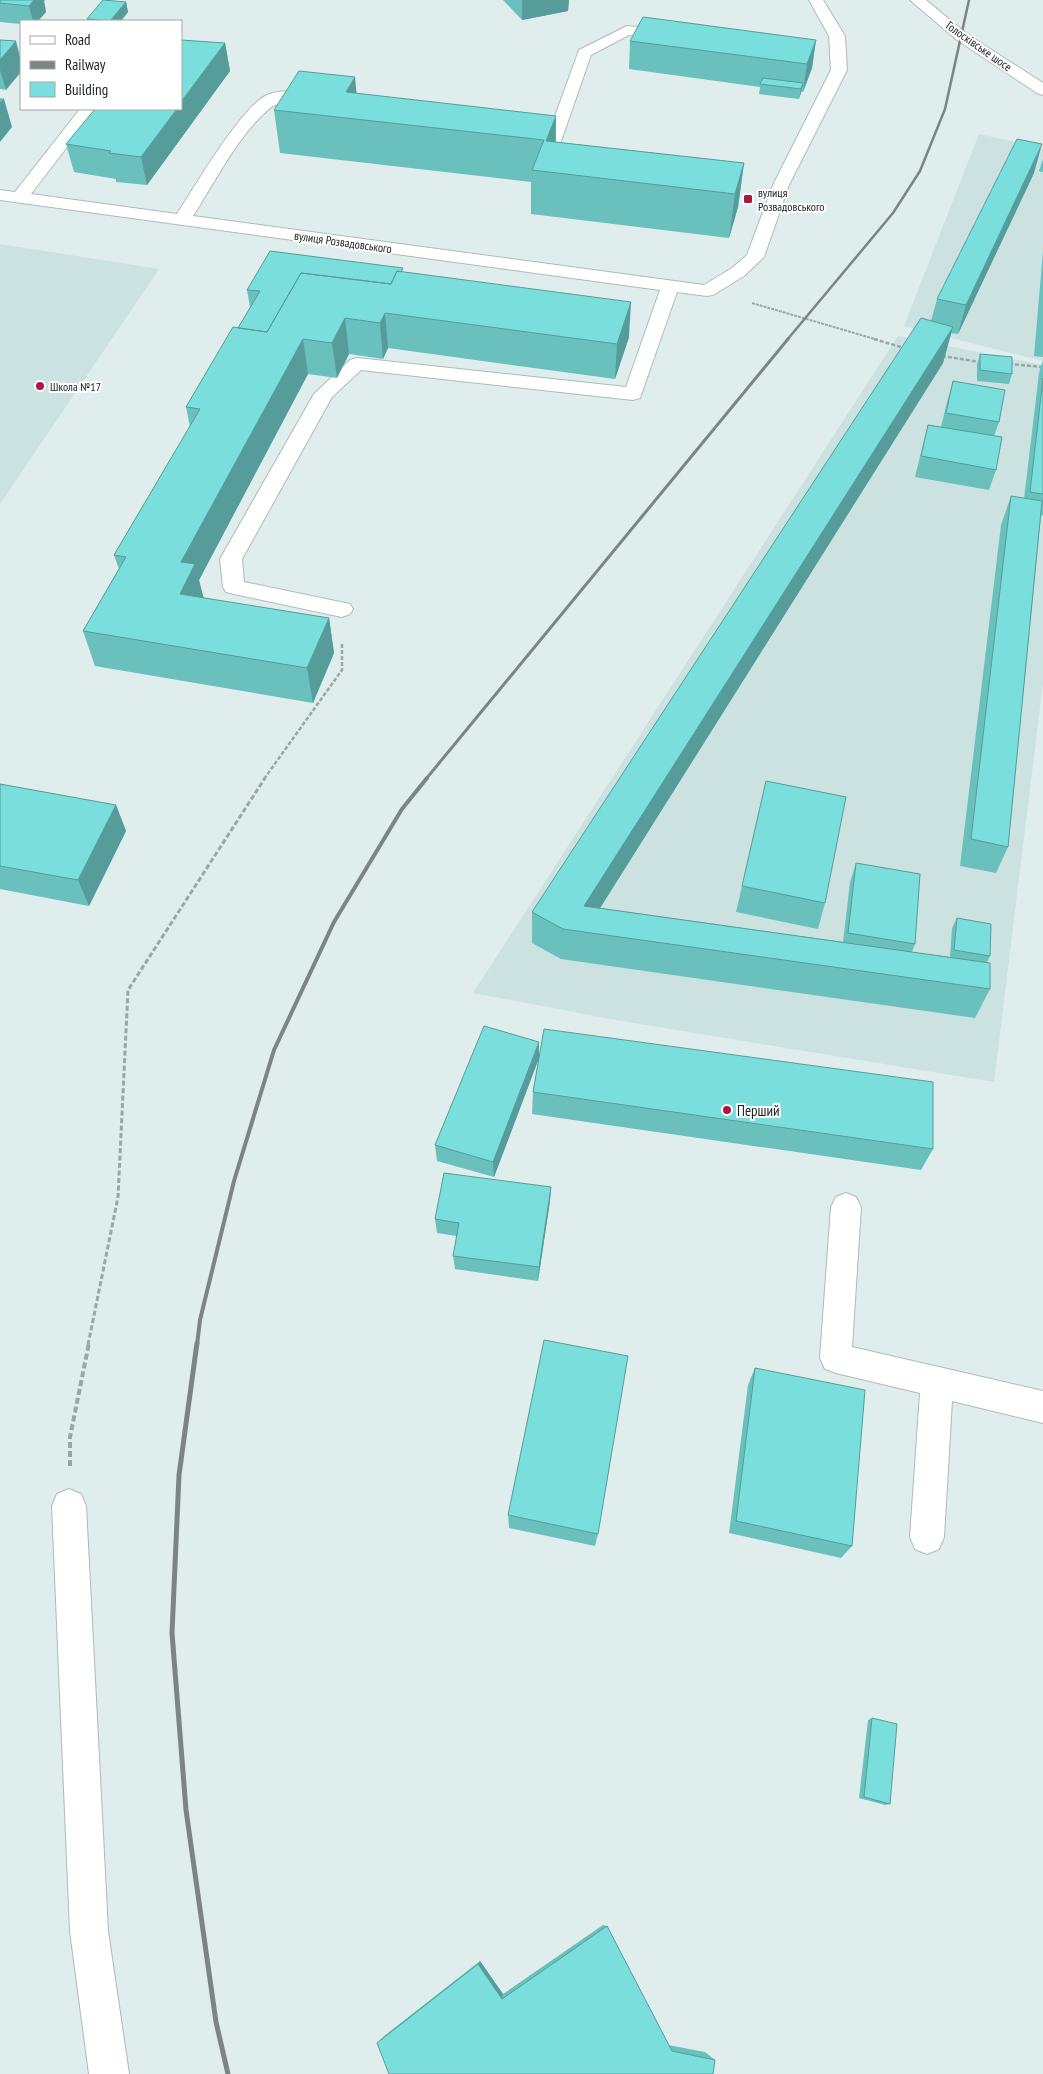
<svg xmlns="http://www.w3.org/2000/svg" width="1043" height="2074" font-family="'PT Sans Narrow',sans-serif">
  <style>
    .built { fill: #cbe2e0 }
    .lines { fill: none; stroke-linecap: round; stroke-linejoin: round }
    .minor-casing { stroke: #aebbba; stroke-width: 2 }
    .path-far3 { stroke: #9ba6a5; stroke-width: 2; stroke-dasharray: 3 1; stroke-linecap: butt }
    .path-far2 { stroke: #9ba6a5; stroke-width: 2.5; stroke-dasharray: 4 2; stroke-linecap: butt }
    .path-far1 { stroke: #9ba6a5; stroke-width: 3; stroke-dasharray: 5 2.5; stroke-linecap: butt }
    .path { stroke: #9ba6a5; stroke-width: 4; stroke-dasharray: 6 3; stroke-linecap: butt }
    .minor { fill: #fff; fill-rule: evenodd }
    .rail-far3 { stroke: #7c8584; stroke-width: 2.5 }
    .rail-far2 { stroke: #7c8584; stroke-width: 3 }
    .rail-far1 { stroke: #7c8584; stroke-width: 4 }
    .rail { stroke: #7c8584; stroke-width: 5 }
    .wall { fill: #69c0bd }
    .shaded-wall { fill: #559c9a }
    .building { fill: #7adfdc; stroke: #559c9a }
    .poi-dot { fill: #ab1642; stroke: #fff; stroke-width: 2 }
    .labels { text-anchor: middle; dominant-baseline: central; stroke-width: 4; stroke-linejoin: round; paint-order: stroke }
    .far-street-label { font-size: 12px; fill: #191e1d; stroke: #fff }
    .far-poi-label { font-size: 12px; fill: #191e1d; stroke: #fff; text-anchor: start }
    .poi-label { font-size: 15px; fill: #191e1d; stroke: #fff; text-anchor: start }
  </style>
  <rect width="100%" height="100%" fill="#dfedec"/>
  <path class="built" d="M 979,134 L 1043,148 L 1043,361 L 904,326 Z
    M 0,244 L 159,269 L 0,504 Z
    M 898,336 L 1043,365 L 1043,683 L 994,1082 L 616,1020 L 473,993 Z"/>
  <g class="lines">
    <defs>
      <path id="minor" d="M 809,0 L 823,0 L 845,36 L 847,70 L 789,185 L 764,257 L 744,276 L 713,295 L 707,296 L 677,292 L 640,398 L 633,400 L 361,370 L 332,397 L 242,559 L 244,582 L 350,604 L 353,609 L 350,614 L 342,617 L 234,594 L 226,592 L 223,587 L 220,559 L 314,394 L 350,360 L 357,358 L 626,387 L 660,290 L 0,200 L 0,190 L 15,192 L 80,109 L 96,109 L 31,194 L 177,214 C 194,188 241,107 267,95 C 284,88 306,92 324,97 L 326,100 C 319,111 285,94 269,109 C 238,135 215,182 193,216 L 704,285 L 732,268 L 747,255 L 773,185 L 831,70 L 829,36 Z
        M 910,0 L 926,0 L 967,34 L 1043,83 L 1043,95 L 1037,93 L 957,40 Z
        M 627,26 L 673,30 L 681,35 L 673,40 L 629,35 L 591,55 L 558,150 L 552,152 L 521,145 L 519,142 L 521,139 L 527,137 L 546,141 L 579,50 Z
        M 846,1193 L 856,1197 L 861,1207 L 852,1347 L 1043,1391 L 1043,1423 L 952,1401 L 944,1537 L 939,1549 L 927,1554 L 915,1549 L 910,1537 L 920,1393 L 836,1373 L 825,1369 L 820,1358 L 831,1207 L 836,1197 Z
        M 69,1489 L 81,1494 L 86,1506 L 108,1931 L 129,2074 L 89,2074 L 70,1931 L 52,1506 L 57,1494 Z"/>
    </defs>
    <use href="#minor" class="minor-casing"/>
    <path class="path-far3" d="M 752,303 L 878,340"/>
    <path class="path-far2" d="M 874,339 L 904,348
      M 942,356 L 980,362
      M 1009,364 L 1043,367
      M 264,779 L 342,670 L 342,642"/>
    <path class="path-far1" d="M 88,1345 L 118,1197 L 128,990 L 265,778"/>
    <path class="path" d="M 70,1466 L 70,1437 L 89,1343"/>
    <use href="#minor" class="minor"/>
    <path class="rail-far3" d="M 787,340 L 893,213 L 920,171 L 945,109 L 969,0"/>
    <path class="rail-far2" d="M 426,779 L 788,339"/>
    <path class="rail-far1" d="M 197,1345 L 200,1320 L 234,1181 L 274,1050 L 334,922 L 402,809 L 427,778"/>
    <path class="rail" d="M 197,1343 L 179,1475 L 172,1633 L 186,1810 L 216,2022 L 228,2074"/>
  </g>
  <path class="wall" d="M 0,0 L 44,1 L 46,12 L 38,21 L 21,21 L 21,24 L 0,22 Z
    M 503,0 L 569,0 L 568,11 L 522,20 Z
    M 126,2 L 128,12 L 121,21 L 87,21 L 87,19 Z
    M 0,40 L 6,90 L 0,89 Z
    M 816,40 L 812,68 L 803,92 L 801,92 L 799,99 L 759,94 L 760,87 L 629,69 L 630,41 Z
    M 225,43 L 230,71 L 147,185 L 116,182 L 116,179 L 74,172 L 66,144 Z
    M 274,110 L 556,116 L 556,142 L 744,163 L 738,207 L 729,238 L 531,214 L 531,182 L 280,153 Z
    M 1043,159 L 1043,172 L 1039,171 Z
    M 1034,173 L 958,334 L 951,333 L 943,363 L 600,908 L 843,942 L 850,882 L 856,863 L 915,944 L 912,952 L 950,957 L 952,928 L 957,918 L 990,956 L 987,962 L 990,989 L 975,1018 L 561,959 L 532,943 L 532,912 L 931,321 L 937,299 Z
    M 1043,251 L 1043,357 L 1034,356 Z
    M 403,272 L 629,337 L 615,379 L 388,348 L 383,359 L 349,354 L 337,378 L 308,374 L 199,580 L 203,598 L 329,618 L 334,653 L 313,703 L 95,666 L 83,631 L 119,569 L 114,555 L 190,427 L 186,407 L 238,328 L 250,307 L 247,290 Z
    M 980,354 L 1012,374 L 1009,384 L 977,381 L 977,365 Z
    M 1043,360 L 1043,516 L 1041,515 L 1008,847 L 996,873 L 960,866 L 1001,525 L 1011,496 L 1024,499 L 1039,373 Z
    M 953,381 L 999,422 L 994,436 L 996,470 L 989,490 L 915,477 L 928,425 L 941,427 L 947,402 Z
    M 0,784 L 116,805 L 126,831 L 89,906 L 0,889 Z
    M 742,886 L 825,903 L 818,929 L 736,912 Z
    M 539,1058 L 494,1177 L 437,1161 L 435,1145 Z
    M 533,1092 L 933,1149 L 921,1170 L 532,1114 Z
    M 551,1187 L 550,1201 L 538,1281 L 455,1269 L 453,1256 L 457,1236 L 437,1233 L 435,1219 Z
    M 755,1368 L 852,1546 L 841,1558 L 729,1533 L 748,1385 Z
    M 508,1515 L 598,1534 L 595,1546 L 509,1528 Z
    M 872,1718 L 890,1804 L 885,1805 L 859,1798 L 868,1720 Z
    M 603,1925 L 607,1926 L 668,2045 L 705,2052 L 715,2060 L 377,2043 L 384,2036 L 480,1961 L 503,1994 Z"/>
  <path class="shaded-wall" d="M 33,0 L 45,0 L 44,1 L 46,12 L 38,21 L 33,21 L 29,6 Z
    M 522,0 L 569,0 L 568,11 L 522,20 Z
    M 126,2 L 128,12 L 121,21 L 110,21 Z
    M 816,40 L 812,68 L 803,92 L 807,64 Z
    M 16,41 L 21,61 L 21,72 L 6,90 L 0,70 L 0,60 Z
    M 225,43 L 230,71 L 147,185 L 141,157 L 177,109 L 181,109 L 181,102 Z
    M 355,77 L 359,119 L 346,92 Z
    M 803,83 L 801,93 L 799,99 L 801,89 Z
    M 4,99 L 12,127 L 0,142 L 0,103 Z
    M 556,116 L 555,159 L 546,141 Z
    M 1042,144 L 1034,173 L 958,334 L 966,305 Z
    M 744,163 L 738,207 L 729,238 L 735,194 Z
    M 631,302 L 629,337 L 615,379 L 617,344 Z
    M 385,313 L 388,348 L 383,359 L 380,323 Z
    M 345,318 L 349,354 L 337,378 L 332,343 Z
    M 953,327 L 943,363 L 585,932 L 584,906 Z
    M 303,339 L 308,374 L 199,580 L 204,599 L 180,594 L 181,562 Z
    M 329,618 L 334,653 L 313,703 L 307,668 Z
    M 116,805 L 126,831 L 89,906 L 78,880 Z
    M 539,1042 L 539,1058 L 494,1177 L 493,1162 Z
    M 551,1187 L 550,1201 L 538,1281 L 539,1267 Z
    M 480,1961 L 503,1994 L 502,1999 L 478,1964 Z"/>
  <path class="building" d="M 0,0 L 34,0 L 29,6 L 0,3 Z
    M 103,0 L 126,2 L 110,21 L 87,19 Z
    M 643,17 L 816,40 L 807,64 L 630,41 Z
    M 0,40 L 16,41 L 0,60 Z
    M 181,40 L 225,43 L 181,102 Z
    M 299,71 L 355,77 L 346,92 L 556,116 L 546,141 L 744,163 L 735,194 L 532,170 L 544,140 L 274,110 Z
    M 763,78 L 803,83 L 801,89 L 760,84 Z
    M 0,99 L 4,99 L 0,103 Z
    M 95,109 L 177,109 L 141,157 L 109,153 L 111,151 L 66,144 Z
    M 1017,139 L 1042,144 L 967,303 L 966,305 L 937,299 Z
    M 270,251 L 403,268 L 401,272 L 397,271 L 391,284 L 301,273 L 267,332 L 238,328 L 260,291 L 247,290 Z
    M 397,271 L 631,302 L 617,344 L 385,313 L 380,323 L 345,318 L 332,343 L 303,339 L 181,562 L 195,564 L 180,594 L 329,618 L 307,668 L 83,631 L 126,557 L 114,555 L 200,409 L 186,407 L 233,327 L 267,332 L 301,273 L 391,284 Z
    M 921,318 L 953,327 L 584,906 L 990,963 L 990,989 L 563,929 L 532,912 Z
    M 980,354 L 1012,357 L 1012,374 L 980,370 Z
    M 1043,378 L 1043,494 L 1030,492 Z
    M 953,381 L 1005,390 L 999,422 L 946,413 Z
    M 928,425 L 1002,437 L 996,470 L 921,456 Z
    M 1011,496 L 1042,501 L 1008,847 L 971,839 Z
    M 766,781 L 846,797 L 825,903 L 742,886 Z
    M 0,784 L 116,805 L 78,880 L 0,866 Z
    M 856,863 L 920,874 L 915,944 L 848,933 Z
    M 957,918 L 991,924 L 990,956 L 954,950 Z
    M 484,1026 L 539,1042 L 493,1162 L 435,1145 Z
    M 544,1029 L 933,1082 L 933,1149 L 533,1092 Z
    M 444,1173 L 551,1187 L 539,1267 L 453,1256 L 459,1223 L 435,1219 Z
    M 544,1340 L 628,1356 L 598,1534 L 508,1515 Z
    M 755,1368 L 865,1390 L 852,1546 L 736,1521 Z
    M 872,1718 L 897,1724 L 890,1804 L 864,1797 Z
    M 607,1926 L 672,2051 L 715,2060 L 713,2074 L 389,2074 L 377,2043 L 478,1964 L 502,1999 Z"/>
  <g class="poi-dot">
    <rect x="743" y="194" width="10" height="10" rx="2.5"/>
    <circle cx="40" cy="386" r="5"/>
    <circle cx="727" cy="1110" r="5"/>
  </g>
  <g class="labels">
    <g class="far-street-label">
      <text transform="translate(979 46) rotate(35)">Голосківське шосе</text>
      <text transform="translate(343 242) rotate(8)">вулиця Розвадовського</text>
    </g>
    <g class="far-poi-label">
      <text x="758" y="192">вулиця<tspan x="758" dy="14">Розвадовського</tspan></text>
      <text x="50" y="386">Школа №17</text>
    </g>
    <g class="poi-label">
      <text x="737" y="1110">Перший</text>
    </g>
  </g>
  <rect x="20" y="20" width="162" height="90" fill="#ffffff" stroke="#a3a5a5"/>
  <rect x="30" y="36" width="25" height="8" fill="#ffffff" stroke="#a3a5a5"/>
  <text x="65" y="45" font-size="15" fill="#191e1d">Road</text>
  <rect x="30" y="61" width="25" height="8" fill="#7c8584" stroke="#a3a5a5"/>
  <text x="65" y="70" font-size="15" fill="#191e1d">Railway</text>
  <rect x="30" y="82" width="25" height="15" fill="#7adfdc" stroke="#a3a5a5"/>
  <text x="65" y="95" font-size="15" fill="#191e1d">Building</text>
</svg>
